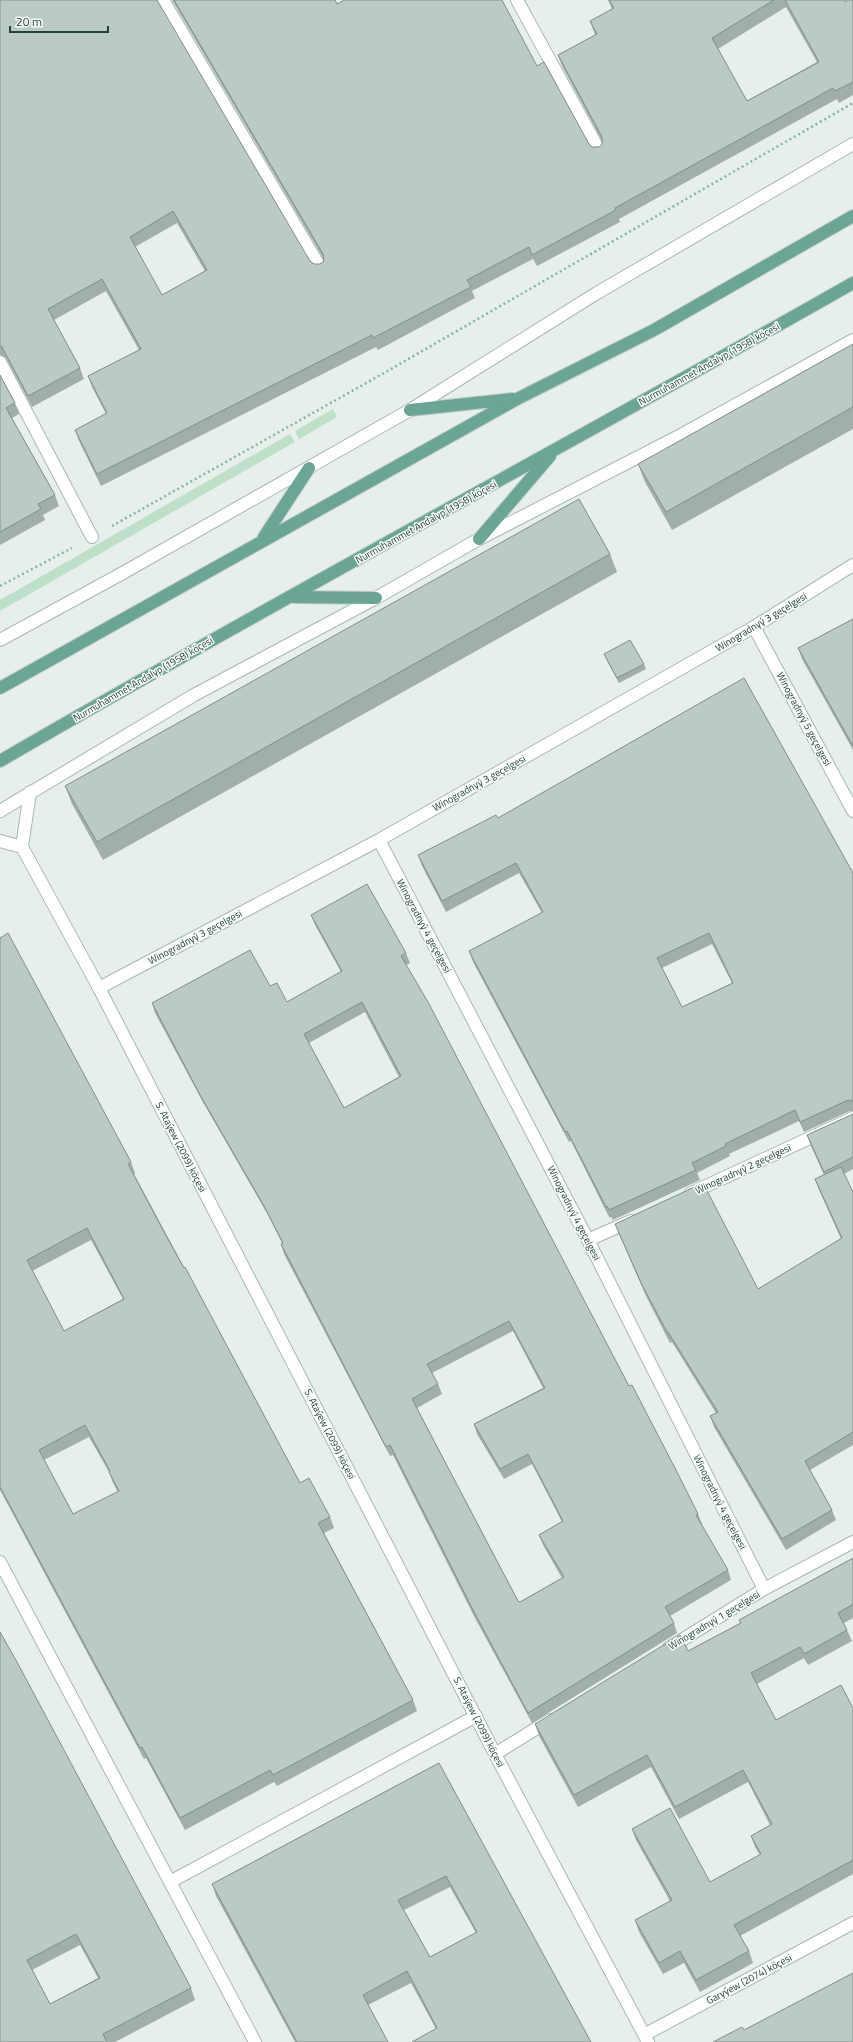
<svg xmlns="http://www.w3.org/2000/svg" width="853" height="2042" font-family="'Titillium Web',sans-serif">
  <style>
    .green { fill: #bfe0c8 }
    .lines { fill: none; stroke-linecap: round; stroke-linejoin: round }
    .service-casing { stroke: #a8b8b2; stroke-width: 14 }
    .minor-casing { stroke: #a8b8b2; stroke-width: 14 }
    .tertiary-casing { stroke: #a8b8b2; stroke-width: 14 }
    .primary-casing { stroke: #c2cac8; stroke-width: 14 }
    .path { stroke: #86b3a5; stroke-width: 2.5; stroke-dasharray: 2 3; stroke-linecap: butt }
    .service { stroke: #fff; stroke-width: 12 }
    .minor { stroke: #fff; stroke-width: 12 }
    .tertiary { stroke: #fff; stroke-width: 12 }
    .primary { stroke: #6aa596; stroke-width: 12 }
    .wall { fill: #a1aea9; fill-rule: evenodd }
    .building { fill: #bbcac4; stroke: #838d89; fill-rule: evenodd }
    .labels { text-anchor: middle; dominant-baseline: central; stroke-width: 3; stroke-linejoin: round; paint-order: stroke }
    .street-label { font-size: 10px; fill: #24423a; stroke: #f7fbf9 }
  </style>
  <rect width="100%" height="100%" fill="#e6efeb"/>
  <path class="green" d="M 333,409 L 337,417 L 299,439 L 295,431 Z
    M 290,434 L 295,442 L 0,611 L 0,600 Z"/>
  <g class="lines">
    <defs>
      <path id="service" d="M 163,0 L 321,269
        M 517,0 L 600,152
        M 0,362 L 92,537"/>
      <path id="minor" d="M 754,627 L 853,811
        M 379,840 L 588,1240 L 764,1589
        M 0,841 L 22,847 L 99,988 L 495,1754 L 648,2042
        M 22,847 L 30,792
        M 99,988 L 379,840 L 754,627 L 853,565
        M 691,1193 L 853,1118
        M 588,1240 L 631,1221
        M 0,1562 L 255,2042
        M 669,1648 L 764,1589 L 853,1542
        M 495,1754 L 550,1720
        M 170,1882 L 476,1716
        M 644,2035 L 853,1923"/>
      <path id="tertiary" d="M 0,640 L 121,574 L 410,410 L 597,293 L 853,144
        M 0,811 L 194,695 L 376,598 L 479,539 L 681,435 L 853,340"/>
      <path id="primary" d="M 410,410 L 512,399
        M 264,537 L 309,468
        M 479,539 L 550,456
        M 294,597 L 376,598
        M 0,688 L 517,399 L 654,330 L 853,216
        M 0,761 C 282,597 570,444 853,283"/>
    </defs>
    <use href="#service" class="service-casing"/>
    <use href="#minor" class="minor-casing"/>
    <use href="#tertiary" class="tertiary-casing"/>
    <use href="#primary" class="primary-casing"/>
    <path class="path" d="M 112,526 L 384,373 L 853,103
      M 0,586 L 72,548"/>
    <use href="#service" class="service"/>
    <use href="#minor" class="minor"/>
    <use href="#tertiary" class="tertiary"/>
    <use href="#primary" class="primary"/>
  </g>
  <path class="wall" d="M 0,0 L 314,264 L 320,264 L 324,261 L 323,258 L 172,0 L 335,0 L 337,4 L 537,66 L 589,144 L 592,147 L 599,147 L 602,144 L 602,141 L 562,66 L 558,55 L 595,35 L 590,21 L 612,9 L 608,0 L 845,0 L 845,2 L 853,0 L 853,95 L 839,103 L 837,99 L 619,219 L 620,222 L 537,266 L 533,259 L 472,291 L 475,298 L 378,350 L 376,347 L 101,486 L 79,441 L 75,430 L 106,414 L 92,387 L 88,376 L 139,350 L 106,291 L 54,320 L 80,368 L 84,379 L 32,407 L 6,358 L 0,355 ZM 786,7 L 817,62 L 747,101 L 718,49 ZM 177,223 L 205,271 L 162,295 L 135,247 Z
    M 853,344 L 853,429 L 672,530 L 645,482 L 638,464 Z
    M 0,375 L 15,403 L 19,414 L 12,418 L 55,495 L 59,506 L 43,515 L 45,520 L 0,545 Z
    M 610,554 L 617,572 L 103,860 L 72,804 L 65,786 Z
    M 853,619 L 853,750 L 802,659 L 798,648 Z
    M 604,654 L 644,664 L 646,669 L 619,683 L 606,659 Z
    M 498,818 L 853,873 L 853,1111 L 850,1111 L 804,1132 L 799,1121 L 729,1154 L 730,1156 L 697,1173 L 700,1180 L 613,1220 L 611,1217 L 609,1217 L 571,1141 L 569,1142 L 473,962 L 469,951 L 542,913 L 519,873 L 446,912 L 422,866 L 418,855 ZM 712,944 L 732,983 L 682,1007 L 662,968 Z
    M 311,915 L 406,953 L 410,963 L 406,965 L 629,1386 L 698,1514 L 702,1524 L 701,1524 L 728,1570 L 731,1580 L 670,1616 L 674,1623 L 677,1633 L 532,1723 L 475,1618 L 393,1455 L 390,1456 L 284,1254 L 281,1244 L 282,1243 L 268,1215 L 204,1104 L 155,1013 L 152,1003 L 270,986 L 287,1002 L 341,972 L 315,925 ZM 365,1012 L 399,1077 L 344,1108 L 309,1043 ZM 513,1331 L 543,1388 L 474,1424 L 477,1434 L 504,1479 L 532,1464 L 562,1522 L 539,1535 L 543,1545 L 562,1578 L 520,1602 L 518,1601 L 417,1408 L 442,1394 L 438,1384 L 432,1373 Z
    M 0,938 L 131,1162 L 135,1173 L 134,1174 L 300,1483 L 330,1517 L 334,1528 L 324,1533 L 413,1700 L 417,1711 L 277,1786 L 274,1782 L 185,1830 L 146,1758 L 144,1759 L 0,1490 ZM 91,1240 L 123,1299 L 64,1331 L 32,1271 ZM 89,1437 L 109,1472 L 113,1483 L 118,1492 L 73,1514 L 44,1460 Z
    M 853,1114 L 853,1169 L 844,1174 L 853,1192 L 853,1445 L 810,1470 L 832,1510 L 836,1520 L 786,1550 L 714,1427 L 710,1416 L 716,1413 L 672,1342 L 670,1343 L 646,1296 L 619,1234 L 615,1224 L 758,1289 L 841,1239 L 819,1190 L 815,1179 L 824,1175 L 811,1146 L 807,1135 Z
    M 853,1558 L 853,1618 L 844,1623 L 847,1630 L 852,1641 L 808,1665 L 804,1658 L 757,1684 L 776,1720 L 853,1708 L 853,1874 L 740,1936 L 749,1951 L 753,1963 L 700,1992 L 684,1963 L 663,1974 L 639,1932 L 635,1920 L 670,1901 L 636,1840 L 632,1829 L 710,1882 L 760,1855 L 755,1847 L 751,1836 L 770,1825 L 748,1782 L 679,1819 L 651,1767 L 578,1807 L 539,1736 L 535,1724 L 688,1651 L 740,1623 L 739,1620 Z
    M 0,1632 L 191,1988 L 195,2000 L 115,2042 L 0,2042 ZM 80,1945 L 98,1978 L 50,2004 L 32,1970 Z
    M 439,1763 L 591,2042 L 436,2029 L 411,1983 L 368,2005 L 388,2042 L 295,2042 L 216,1896 L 212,1884 ZM 450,1887 L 476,1933 L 430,1957 L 404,1910 Z"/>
  <path class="building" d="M 0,0 L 157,0 L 310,261 L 314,264 L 320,264 L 324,261 L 323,254 L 174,0 L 335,0 L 337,4 L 344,0 L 502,0 L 537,66 L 544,62 L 589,144 L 592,147 L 599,147 L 602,144 L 602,137 L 558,55 L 597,34 L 590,21 L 614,8 L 609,0 L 774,0 L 712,38 L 747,101 L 819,62 L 785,0 L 845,0 L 845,2 L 848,0 L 853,0 L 853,82 L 835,91 L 833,88 L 615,208 L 616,210 L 532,255 L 529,247 L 467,280 L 471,287 L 373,338 L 372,335 L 97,474 L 75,430 L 107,413 L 88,376 L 141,349 L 102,279 L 48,309 L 80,368 L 28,396 L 2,347 L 0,346 ZM 173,211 L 207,270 L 162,295 L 130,237 Z
    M 853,344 L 853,407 L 666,512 L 638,464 Z
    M 0,375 L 15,403 L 6,408 L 55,495 L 38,504 L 41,509 L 0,532 Z
    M 579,499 L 610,554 L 97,842 L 65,786 Z
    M 853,619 L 853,746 L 798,648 Z
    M 630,640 L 644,664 L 617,678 L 604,654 Z
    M 744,678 L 853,873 L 853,1102 L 850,1100 L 846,1101 L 800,1122 L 795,1110 L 725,1144 L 726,1146 L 692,1163 L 696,1170 L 609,1210 L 607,1206 L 606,1207 L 567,1131 L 565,1132 L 469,951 L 543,912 L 516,863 L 442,901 L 418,855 L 496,815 L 498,818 ZM 709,933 L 733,983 L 682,1007 L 657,958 Z
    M 367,884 L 406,953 L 401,956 L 428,1002 L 629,1386 L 632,1385 L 676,1470 L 698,1514 L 696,1515 L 728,1570 L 665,1607 L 674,1623 L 528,1713 L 472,1608 L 390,1445 L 386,1447 L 281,1244 L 283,1243 L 264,1206 L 200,1095 L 152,1003 L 250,950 L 270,986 L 277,983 L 287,1002 L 342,971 L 311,915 ZM 362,1002 L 401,1076 L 344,1108 L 304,1034 ZM 509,1321 L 545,1388 L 474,1424 L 500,1469 L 528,1454 L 563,1521 L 539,1535 L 564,1577 L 520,1602 L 518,1601 L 412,1399 L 438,1384 L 427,1364 Z
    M 8,933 L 131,1162 L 128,1164 L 164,1232 L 184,1268 L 185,1267 L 300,1483 L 309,1478 L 330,1517 L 318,1523 L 413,1700 L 273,1775 L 270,1770 L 180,1818 L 142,1747 L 140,1748 L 0,1487 L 0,938 ZM 87,1228 L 124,1299 L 64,1331 L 27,1260 ZM 85,1425 L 110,1471 L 109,1472 L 119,1491 L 73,1514 L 39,1450 Z
    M 853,1114 L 853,1157 L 824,1172 L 807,1135 Z
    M 841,1167 L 853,1192 L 853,1432 L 805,1461 L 832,1510 L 782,1539 L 710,1416 L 718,1412 L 668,1332 L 667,1332 L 642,1285 L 615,1224 L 703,1183 L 758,1289 L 842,1238 L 815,1179 Z
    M 853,1558 L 853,1604 L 838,1613 L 847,1630 L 804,1654 L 800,1647 L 751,1673 L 776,1720 L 841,1685 L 853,1708 L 853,1860 L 734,1925 L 749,1951 L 696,1980 L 680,1951 L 659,1963 L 635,1920 L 672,1900 L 632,1829 L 670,1808 L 710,1882 L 761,1854 L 751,1836 L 772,1824 L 743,1770 L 675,1807 L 647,1755 L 574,1795 L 535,1724 L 680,1635 L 688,1651 L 741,1623 L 739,1620 Z
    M 0,1632 L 17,1662 L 191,1988 L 103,2034 L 107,2042 L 0,2042 ZM 76,1934 L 100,1978 L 50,2004 L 27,1960 Z
    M 439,1763 L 591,2042 L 412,2042 L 437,2028 L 407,1971 L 363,1995 L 388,2042 L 297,2042 L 212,1884 ZM 446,1876 L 477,1932 L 430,1957 L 398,1900 Z
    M 853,1973 L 853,2042 L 713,2042 L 742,2027 L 744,2030 Z"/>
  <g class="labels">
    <g class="street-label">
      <text transform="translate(709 364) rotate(-29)">Nurmuhammet Andalyp (1958) köçesi</text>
      <text transform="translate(426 522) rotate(-29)">Nurmuhammet Andalyp (1958) köçesi</text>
      <text transform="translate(761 622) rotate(-31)">Winogradnyý 3 geçelgesi</text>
      <text transform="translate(143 679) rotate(-30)">Nurmuhammet Andalyp (1958) köçesi</text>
      <text transform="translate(804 719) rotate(62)">Winogradnyý 5 geçelgesi</text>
      <text transform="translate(479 783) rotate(-29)">Winogradnyý 3 geçelgesi</text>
      <text transform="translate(424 926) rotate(62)">Winogradnyý 4 geçelgesi</text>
      <text transform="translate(195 937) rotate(-28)">Winogradnyý 3 geçelgesi</text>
      <text transform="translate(181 1147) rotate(63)">S. Ataýew (2099) köçesi</text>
      <text transform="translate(743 1169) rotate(-25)">Winogradnyý 2 geçelgesi</text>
      <text transform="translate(574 1213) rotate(63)">Winogradnyý 4 geçelgesi</text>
      <text transform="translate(330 1434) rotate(63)">S. Ataýew (2099) köçesi</text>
      <text transform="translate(720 1502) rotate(63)">Winogradnyý 4 geçelgesi</text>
      <text transform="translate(714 1620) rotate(-31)">Winogradnyý 1 geçelgesi</text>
      <text transform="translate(479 1722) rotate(63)">S. Ataýew (2099) köçesi</text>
      <text transform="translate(749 1979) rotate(-28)">Garyýew (2074) köçesi</text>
    </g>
  </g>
  <path d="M10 26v6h98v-6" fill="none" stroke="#24423a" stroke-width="2"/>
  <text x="16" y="26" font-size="12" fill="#24423a" stroke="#f7fbf9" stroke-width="3" paint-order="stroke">20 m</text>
</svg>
